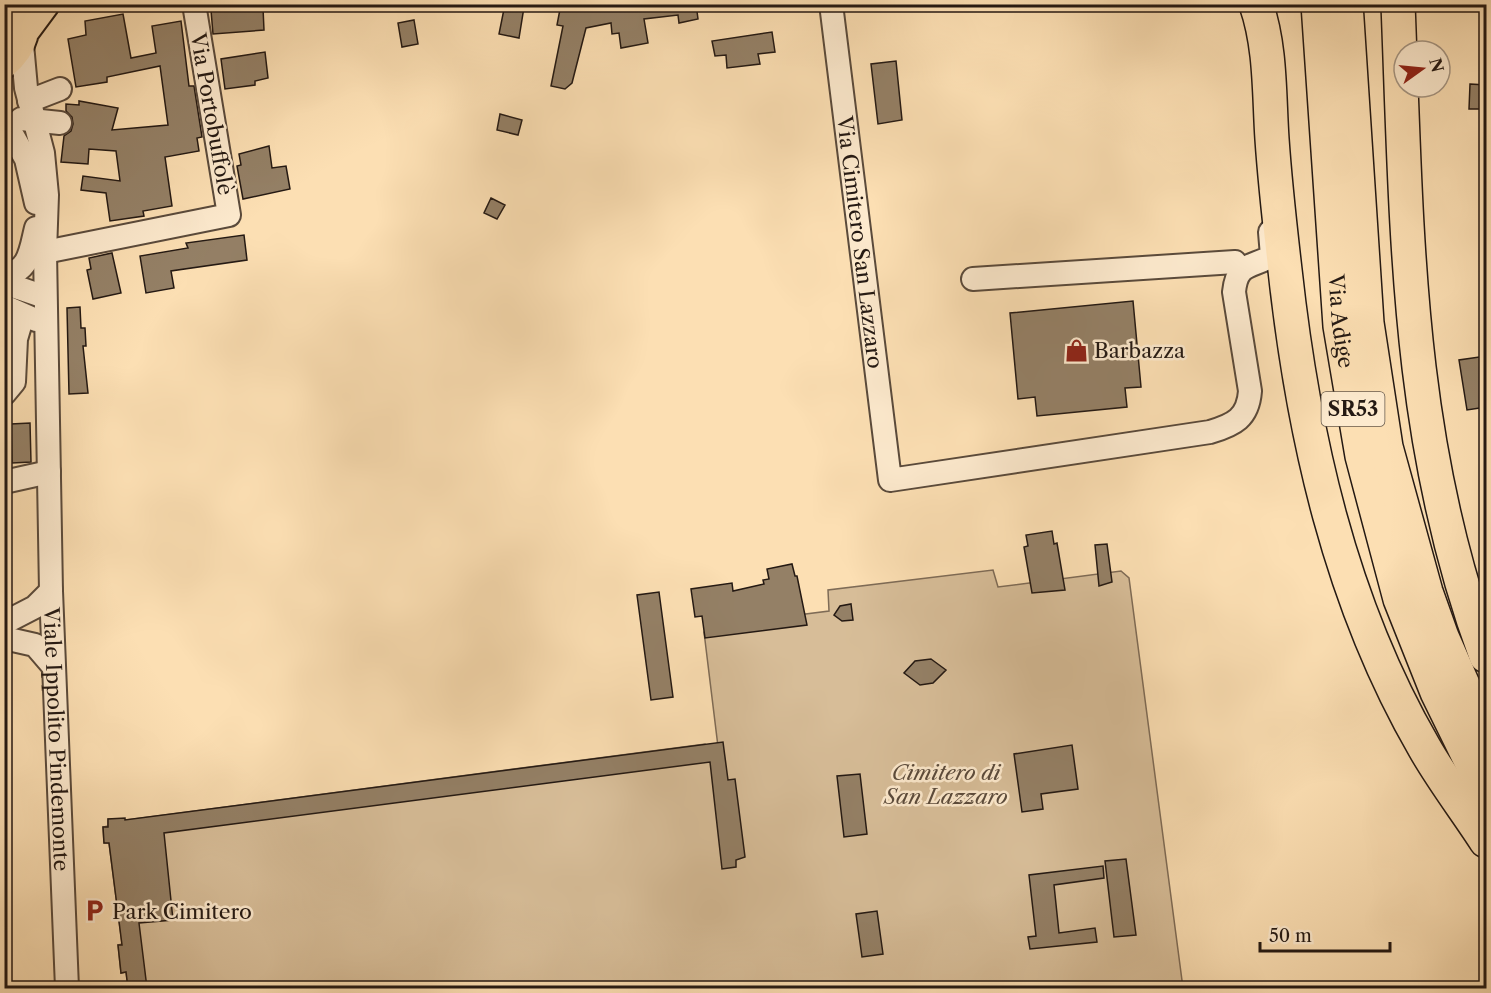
<svg xmlns="http://www.w3.org/2000/svg" width="1491" height="993" font-family="'Libre Caslon Text',serif">
  <style>
    .green { fill: #d7bd98; stroke: #7e6b56; stroke-width: 1.5 }
    .building { fill: #948066; stroke: #241913; stroke-width: 1.5 }
    .lines { fill: none; stroke-linecap: round; stroke-linejoin: round }
    .minor-casing { stroke: #5a4a3b; stroke-width: 26 }
    .major-casing { stroke: #241913; stroke-width: 32 }
    .highway-casing { stroke: #241913; stroke-width: 36 }
    .minor { stroke: #fdeace; stroke-width: 22 }
    .major { stroke: #fcdfb3; stroke-width: 28 }
    .highway { stroke: #fcdfb3; stroke-width: 33 }
    .labels { text-anchor: middle; dominant-baseline: central; stroke-width: 5; stroke-linejoin: round; paint-order: stroke }
    .shield { fill: #fdeace; stroke: #65584b; stroke-width: 1.5 }
    .shield-label { font-size: 20px; font-weight: bold; fill: #241913 }
    .street-label { font-size: 21px; fill: #241913; stroke: #fdeace }
    .poi-label { font-size: 21px; fill: #241913; stroke: #fdeace; text-anchor: start }
    .park-label { font-size: 21px; font-style: italic; fill: #5a4a3b; stroke: #fdeace }
  </style>
  <rect width="100%" height="100%" fill="#fcdfb3"/>
  <filter id="stains"><feTurbulence type="fractalNoise" baseFrequency=".00333" numOctaves="4"/><feColorMatrix values="0 0 0 0 .2 0 0 0 0 .09 0 0 0 0 .02 0 0 0 .5 -.17"/></filter>
  <radialGradient id="worn" r=".72"><stop offset=".6" stop-color="#630" stop-opacity="0"/><stop offset="1" stop-color="#630" stop-opacity=".3"/></radialGradient>
  <path class="green" d="M 993,570 L 998,587 L 1121,571 L 1129,578 L 1183,988 L 128,988 L 126,972 L 121,973 L 118,945 L 122,944 L 109,843 L 104,843 L 103,827 L 108,826 L 108,819 L 126,820 L 705,744 L 708,762 L 720,763 L 704,632 L 710,626 L 829,611 L 828,590 Z"/>
  <path class="building" d="M 223,4 L 251,4 L 251,9 L 263,8 L 264,30 L 213,34 L 211,10 L 223,9 Z
    M 505,4 L 524,7 L 519,38 L 499,34 Z
    M 561,4 L 696,4 L 698,19 L 679,23 L 678,15 L 644,19 L 648,43 L 621,48 L 619,33 L 612,34 L 611,23 L 586,28 L 572,83 L 565,89 L 551,86 L 563,26 L 557,25 Z
    M 123,14 L 131,58 L 156,53 L 152,26 L 181,21 L 189,86 L 194,86 L 202,137 L 197,138 L 199,151 L 165,157 L 172,206 L 143,211 L 144,216 L 110,221 L 106,193 L 81,190 L 83,176 L 120,181 L 116,151 L 89,149 L 88,164 L 61,162 L 64,136 L 71,131 L 73,124 L 72,117 L 66,111 L 66,104 L 79,105 L 79,101 L 118,108 L 112,130 L 168,125 L 160,66 L 107,77 L 107,82 L 76,87 L 68,39 L 86,35 L 85,21 Z
    M 414,20 L 418,44 L 402,47 L 398,23 Z
    M 772,32 L 775,52 L 758,54 L 760,64 L 727,68 L 726,55 L 715,56 L 712,41 Z
    M 265,52 L 268,78 L 255,81 L 255,85 L 225,89 L 221,59 Z
    M 896,61 L 902,120 L 878,124 L 871,64 Z
    M 1470,84 L 1486,85 L 1486,109 L 1469,109 Z
    M 500,114 L 522,120 L 518,135 L 497,130 Z
    M 269,146 L 272,168 L 286,166 L 290,189 L 243,199 L 237,166 L 241,165 L 239,154 Z
    M 491,198 L 505,205 L 497,219 L 484,213 Z
    M 244,235 L 247,260 L 171,271 L 174,288 L 146,293 L 140,256 L 188,248 L 186,243 Z
    M 112,253 L 121,293 L 93,299 L 87,270 L 91,269 L 89,258 Z
    M 1133,301 L 1141,387 L 1125,388 L 1127,407 L 1037,416 L 1035,397 L 1018,399 L 1010,313 Z
    M 80,307 L 81,328 L 85,328 L 86,346 L 83,346 L 88,393 L 69,394 L 67,308 Z
    M 1486,356 L 1486,407 L 1467,410 L 1459,360 Z
    M 30,423 L 31,462 L 12,463 L 11,424 Z
    M 1052,531 L 1054,544 L 1057,543 L 1065,590 L 1032,593 L 1024,547 L 1028,546 L 1026,535 Z
    M 1107,544 L 1112,582 L 1099,586 L 1095,545 Z
    M 792,564 L 795,576 L 797,576 L 807,625 L 705,638 L 702,616 L 695,617 L 691,589 L 732,583 L 733,591 L 764,584 L 763,580 L 769,579 L 767,569 Z
    M 659,592 L 673,697 L 651,700 L 637,595 Z
    M 851,604 L 853,620 L 842,621 L 834,615 L 840,606 Z
    M 931,659 L 946,670 L 933,683 L 920,685 L 904,673 L 915,661 Z
    M 723,742 L 728,780 L 735,779 L 745,857 L 736,860 L 736,867 L 722,869 L 710,762 L 164,833 L 173,920 L 139,923 L 147,988 L 128,988 L 126,972 L 121,973 L 118,945 L 122,945 L 109,843 L 104,843 L 103,827 L 108,827 L 108,819 L 125,818 L 125,820 Z
    M 1072,745 L 1078,789 L 1041,794 L 1043,809 L 1022,812 L 1014,754 Z
    M 860,774 L 867,834 L 844,837 L 837,776 Z
    M 1126,859 L 1136,935 L 1114,937 L 1105,861 Z
    M 1103,866 L 1104,878 L 1054,885 L 1059,933 L 1095,928 L 1097,942 L 1030,949 L 1028,937 L 1036,936 L 1029,875 Z
    M 877,911 L 883,954 L 862,957 L 856,914 Z"/>
  <g class="lines">
    <defs>
      <g id="minor">
        <path id="s1" d="M 831,4 L 890,480 L 1210,432 C 1234,425 1248,418 1250,391 L 1234,292 C 1237,262 1251,268 1272,256 L 1270,232"/>
        <path id="s2" d="M 22,44 L 26,88 L 43,153 L 47,195 L 45,252 L 51,591 L 67,988"/>
        <path d="M 29,101 L 60,89"/>
        <path d="M 21,119 L 60,123"/>
        <path d="M 4,120 L 26,159 L 36,203"/>
        <path d="M 45,252 L 229,215 L 194,4"/>
        <path d="M 4,274 C 30,273 31,247 36,228"/>
        <path d="M 973,279 L 1235,262 L 1241,270"/>
        <path d="M 4,280 L 10,285 L 45,297"/>
        <path d="M 4,306 L 36,320"/>
        <path d="M 4,394 L 14,382 L 16,339 L 23,315"/>
        <path d="M 4,482 L 49,472"/>
        <path d="M 4,623 L 35,607 L 51,591"/>
        <path d="M 4,638 L 35,645 L 53,666"/>
      </g>
      <path id="major" d="M 25,31 L 45,4
        M 4,64 C 23,48 31,27 18,4"/>
      <g id="highway">
        <path d="M 1256,4 C 1271,47 1269,95 1272,139 C 1275,183 1280,227 1285,270 C 1303,435 1340,602 1424,747 C 1442,779 1466,810 1486,841"/>
        <path id="s3" d="M 1318,4 L 1340,326 L 1362,456 L 1400,599 L 1437,692 L 1486,792"/>
        <path d="M 1346,4 L 1367,323 L 1386,447 L 1426,592 L 1442,637 L 1486,737"/>
        <path d="M 1398,4 C 1407,230 1406,441 1486,656"/>
      </g>
    </defs>
    <use href="#minor" class="minor-casing"/>
    <use href="#major" class="major-casing"/>
    <use href="#highway" class="highway-casing"/>
    <use href="#minor" class="minor"/>
    <use href="#major" class="major"/>
    <use href="#highway" class="highway"/>
  </g>
  <defs>
    <symbol id="shop-bare" viewBox="-9 -9 18 18"><path d="M-5-2.5h2.3a2.7 3.5 0 0 1 5.4 0H5L5.5 6h-11ZM-1.5-2.5h3a1.5 2.3 0 0 0-3 0Z" fill="#8f2418" stroke="#fdeace" stroke-width="2.5" paint-order="stroke"/></symbol>
    <symbol id="parking-bare" viewBox="-9 -9 18 18"><path d="M-3.5-5.5H1a3.5 3.5 0 0 1 0 7H-1V5.5H-3.5ZM-1-3.4V-.6H.8a1.4 1.4 0 0 0 0-2.8Z" fill="#8f2418" stroke="#fdeace" stroke-width="2.5" paint-order="stroke"/></symbol>
  </defs>
  <g fill-rule="evenodd">
    <use href="#shop-bare" x="1060" y="334" width="33" height="33"/>
    <use href="#parking-bare" x="78" y="894" width="33" height="33"/>
  </g>
  <g class="labels">
    <rect class="shield" x="1321.5" y="392" width="63" height="34" rx="4.5"/>
    <g class="shield-label">
      <text x="1353" y="409">SR53</text>
    </g>
    <g class="street-label">
      <text transform="translate(212 114) rotate(80)">Via Portobuffolè</text>
      <text stroke="none"><textPath href="#s1" startOffset="240">Via Cimitero San Lazzaro</textPath></text>
      <text stroke="none"><textPath href="#s3" startOffset="318">Via Adige</textPath></text>
      <text stroke="none"><textPath href="#s2" startOffset="698">Viale Ippolito Pindemonte</textPath></text>
    </g>
    <g class="poi-label">
      <text x="1094" y="350">Barbazza</text>
      <text x="112" y="911">Park Cimitero</text>
    </g>
    <g class="park-label">
      <text x="946" y="772">Cimitero di<tspan x="946" dy="24">San Lazzaro</tspan></text>
    </g>
  </g>
  <rect width="1491" height="993" fill="none" stroke="#fcdfb3" stroke-width="24"/>
  <rect x="6" y="6" width="1479" height="981" fill="none" stroke="#241913" stroke-width="3"/>
  <rect x="12" y="12" width="1467" height="969" fill="none" stroke="#241913" stroke-width="1.5"/>
  <g transform="translate(1422 69) rotate(75)"><circle r="28" fill="#fdeace" stroke="#a69683" stroke-width="1.5"/>
  <path d="M0-4.5L10 22L0 15L-10 22Z" fill="#8f2418"/>
  <text y="-9" font-size="16" font-weight="bold" text-anchor="middle" fill="#241913">N</text>
  </g>
  <path d="M1260 942v9h130v-9" fill="none" stroke="#241913" stroke-width="3"/>
  <text x="1269" y="942" font-size="18" fill="#241913" stroke="#fdeace" stroke-width="4.5" paint-order="stroke">50 m</text>
  <rect width="100%" height="100%" filter="url(#stains)"/>
  <rect width="100%" height="100%" fill="url(#worn)"/>
</svg>
